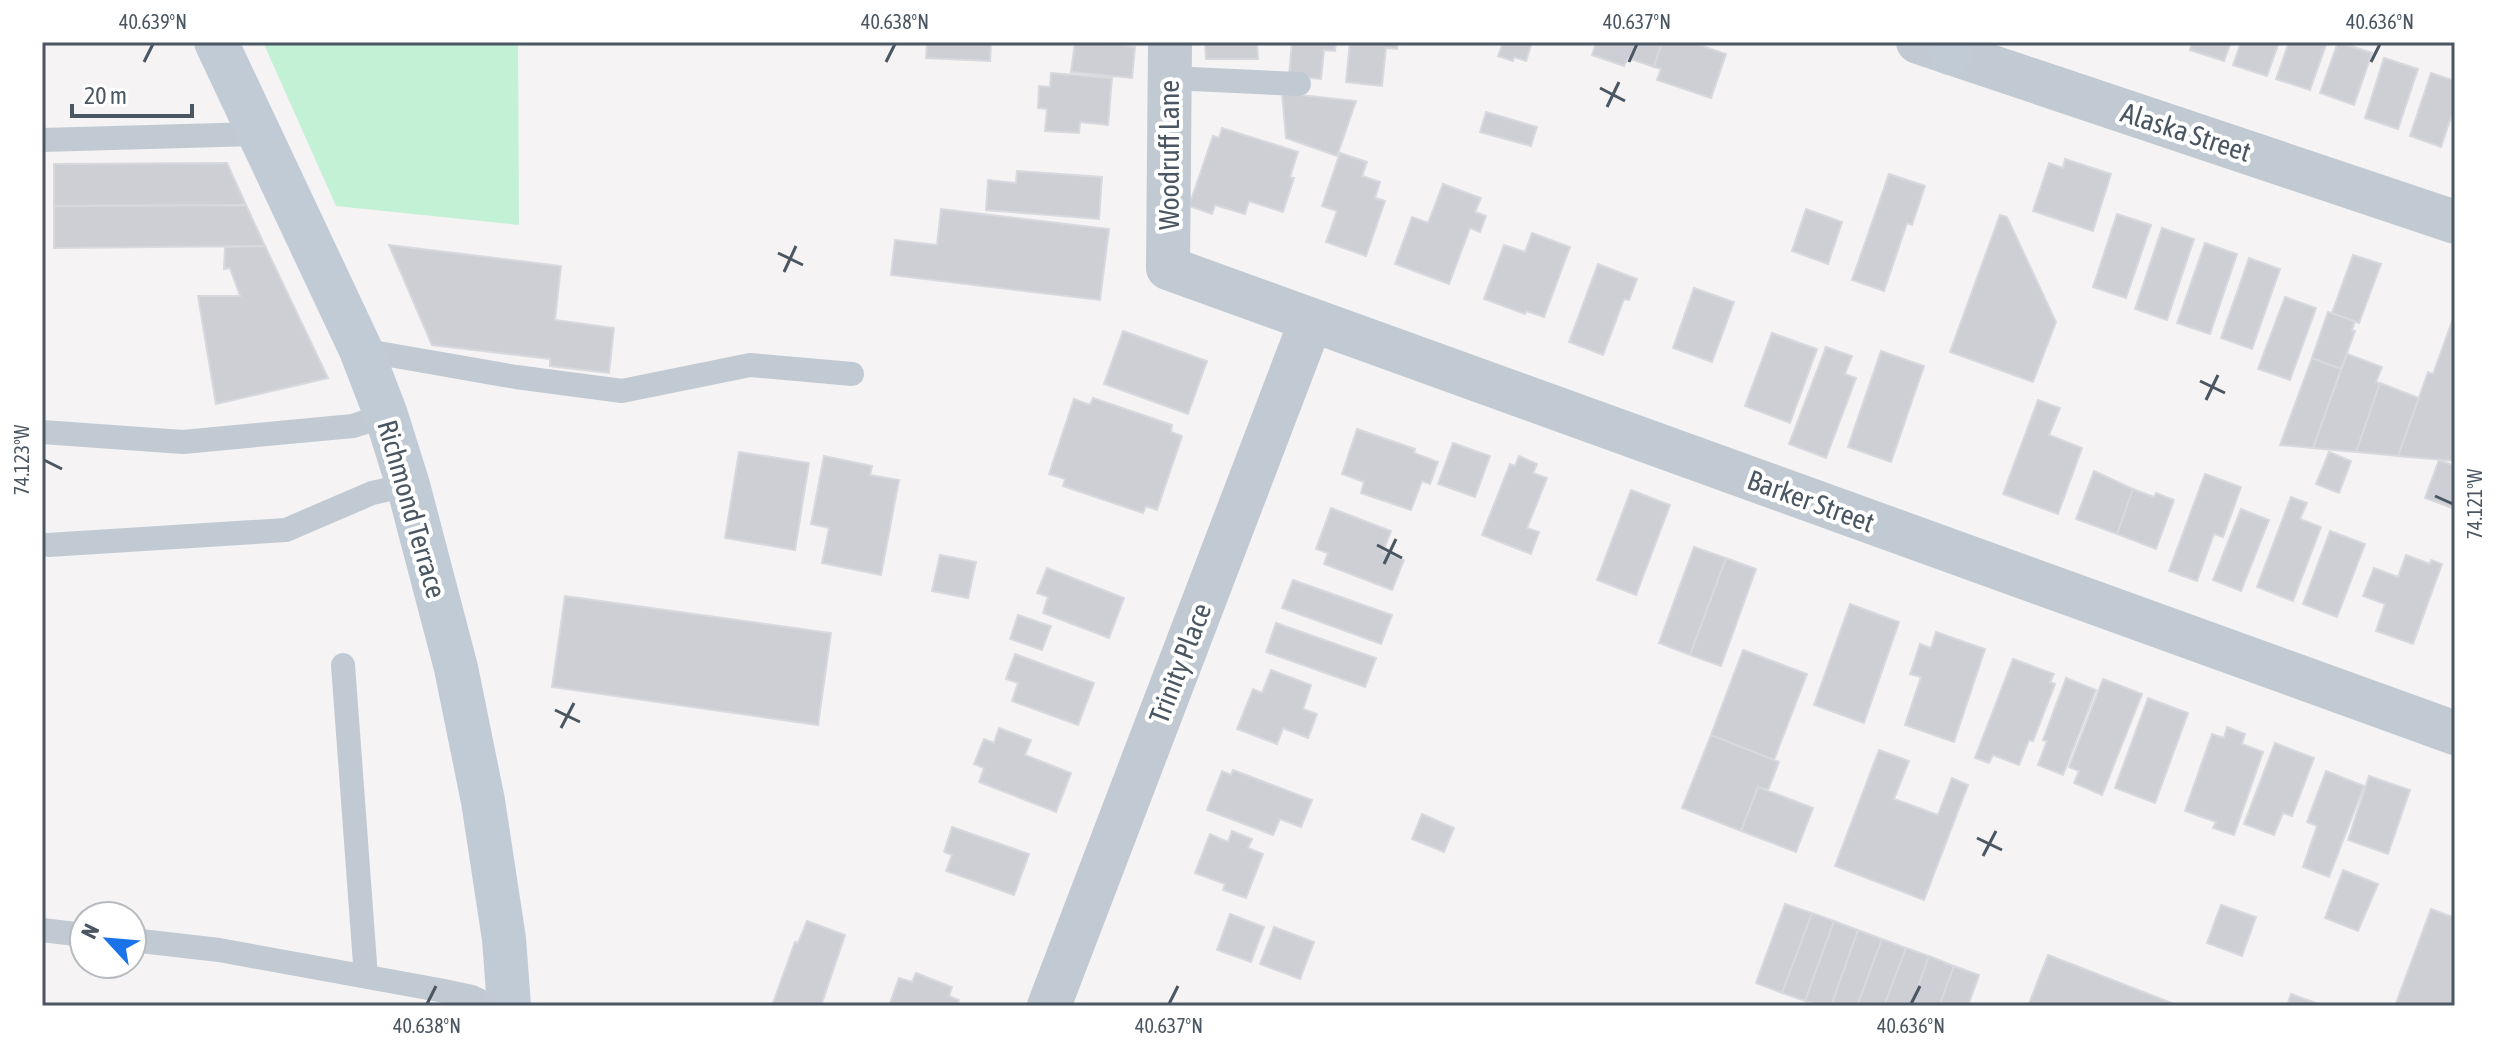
<svg xmlns="http://www.w3.org/2000/svg" width="2497" height="1048" font-family="'Asap Condensed',sans-serif">
  <style>
    .green { fill: #c3f1d5 }
    .building { fill: #cdcfd5; stroke: #d7d9de; stroke-width: 2 }
    .lines { fill: none; stroke-linecap: round; stroke-linejoin: round }
    .lane { stroke: #c1cad2; stroke-width: 24 }
    .street { stroke: #c1cad2; stroke-width: 44 }
    .secondary { stroke: #c1cbd6; stroke-width: 44 }
    .ticks { fill: none; stroke: #4a5661; stroke-width: 3 }
    .labels { text-anchor: middle; dominant-baseline: central; stroke-width: 8; stroke-linejoin: round; paint-order: stroke }
    .street-label { font-size: 28px; fill: #4a5661; stroke: #fff }
    .neatline { fill: none; stroke: #4a5661; stroke-width: 3 }
    .ticks-label { font-size: 20px; text-anchor: middle; fill: #4a5661 }
  </style>
  <rect width="100%" height="100%" fill="#f5f3f3"/>
  <path class="green" d="M 263,42 L 518,42 L 519,225 L 336,206 Z"/>
  <path class="building" d="M 927,42 L 991,42 L 990,61 L 926,58 Z
    M 1075,42 L 1120,42 L 1119,45 L 1135,47 L 1132,78 L 1071,72 Z
    M 1205,42 L 1257,42 L 1258,59 L 1206,59 Z
    M 1292,42 L 1336,42 L 1335,51 L 1324,50 L 1321,79 L 1289,76 Z
    M 1350,42 L 1398,42 L 1397,49 L 1386,48 L 1382,86 L 1346,82 Z
    M 1503,42 L 1532,42 L 1526,61 L 1514,57 L 1513,61 L 1498,56 Z
    M 1596,42 L 1662,42 L 1654,67 L 1628,58 L 1624,66 L 1592,55 Z
    M 1662,42 L 1691,42 L 1726,54 L 1711,98 L 1657,80 L 1661,69 L 1654,67 Z
    M 2192,42 L 2231,42 L 2224,61 L 2190,50 Z
    M 2241,42 L 2279,42 L 2267,76 L 2233,65 Z
    M 2289,42 L 2327,42 L 2310,90 L 2276,79 Z
    M 2338,42 L 2372,53 L 2354,105 L 2320,93 Z
    M 2384,58 L 2418,69 L 2398,129 L 2365,118 Z
    M 1051,73 L 1112,78 L 1108,125 L 1080,122 L 1079,133 L 1045,131 L 1047,109 L 1038,108 L 1039,86 L 1050,87 Z
    M 2431,73 L 2455,81 L 2455,105 L 2441,147 L 2410,136 Z
    M 1282,93 L 1356,101 L 1337,156 L 1286,138 Z
    M 1486,112 L 1537,127 L 1531,146 L 1480,132 Z
    M 1222,128 L 1298,152 L 1290,177 L 1294,178 L 1283,212 L 1249,201 L 1245,214 L 1215,205 L 1212,214 L 1189,206 L 1213,136 L 1219,138 Z
    M 1340,153 L 1367,162 L 1362,176 L 1380,182 L 1375,198 L 1385,201 L 1366,256 L 1326,242 L 1337,211 L 1322,206 Z
    M 2065,159 L 2111,174 L 2093,231 L 2033,211 L 2049,163 L 2063,168 Z
    M 227,163 L 246,205 L 54,206 L 54,164 Z
    M 1017,171 L 1102,177 L 1099,219 L 986,210 L 988,180 L 1016,183 Z
    M 1889,174 L 1925,186 L 1912,225 L 1907,223 L 1884,291 L 1852,280 Z
    M 1443,184 L 1481,198 L 1475,212 L 1486,216 L 1480,232 L 1470,228 L 1449,284 L 1395,264 L 1412,217 L 1428,223 Z
    M 246,205 L 265,246 L 54,248 L 54,206 Z
    M 941,209 L 1109,229 L 1100,300 L 891,275 L 895,240 L 937,245 Z
    M 1806,209 L 1842,222 L 1828,264 L 1792,251 Z
    M 2117,214 L 2151,225 L 2126,298 L 2093,287 Z
    M 2000,215 L 2007,217 L 2056,322 L 2033,382 L 1950,352 Z
    M 2162,228 L 2194,239 L 2167,320 L 2135,309 Z
    M 1532,233 L 1570,247 L 1544,317 L 1526,311 L 1525,314 L 1484,299 L 1504,245 L 1525,252 Z
    M 2205,243 L 2237,254 L 2210,334 L 2177,323 Z
    M 389,245 L 561,266 L 555,320 L 614,328 L 609,373 L 550,366 L 550,359 L 432,345 Z
    M 265,246 L 328,378 L 216,404 L 198,296 L 240,296 L 230,268 L 224,269 L 225,247 Z
    M 2353,255 L 2381,264 L 2359,323 L 2332,313 Z
    M 2249,258 L 2280,269 L 2252,349 L 2221,338 Z
    M 1598,264 L 1637,279 L 1629,300 L 1624,299 L 1603,355 L 1569,342 Z
    M 1694,288 L 1734,302 L 1712,362 L 1673,348 Z
    M 2285,297 L 2316,308 L 2290,380 L 2258,369 Z
    M 2328,312 L 2355,321 L 2352,330 L 2355,331 L 2341,369 L 2312,358 Z
    M 2455,313 L 2455,461 L 2398,456 L 2428,372 L 2433,374 Z
    M 1123,331 L 1207,361 L 1188,414 L 1104,384 Z
    M 1772,333 L 1817,349 L 1790,423 L 1745,406 Z
    M 1826,347 L 1852,356 L 1845,374 L 1856,378 L 1826,458 L 1789,444 Z
    M 1881,351 L 1924,366 L 1891,462 L 1848,447 Z
    M 2347,354 L 2382,367 L 2376,382 L 2380,383 L 2356,452 L 2313,448 Z
    M 2312,358 L 2341,369 L 2313,448 L 2280,445 Z
    M 2380,383 L 2419,398 L 2398,456 L 2356,452 Z
    M 1093,398 L 1172,425 L 1171,432 L 1182,436 L 1157,510 L 1146,506 L 1143,513 L 1063,486 L 1065,479 L 1049,474 L 1074,399 L 1090,405 Z
    M 2038,400 L 2060,408 L 2049,435 L 2082,448 L 2058,514 L 2003,494 Z
    M 1357,429 L 1415,449 L 1414,453 L 1438,462 L 1430,484 L 1422,481 L 1411,510 L 1361,493 L 1364,482 L 1342,474 Z
    M 1453,443 L 1490,456 L 1475,497 L 1438,484 Z
    M 739,452 L 809,463 L 795,550 L 725,538 Z
    M 2329,452 L 2351,461 L 2339,493 L 2316,484 Z
    M 824,456 L 872,466 L 870,475 L 899,480 L 881,575 L 822,563 L 829,528 L 811,524 Z
    M 1519,456 L 1537,464 L 1533,473 L 1547,478 L 1527,528 L 1539,532 L 1531,554 L 1482,535 L 1510,464 L 1515,466 Z
    M 2439,460 L 2455,466 L 2455,509 L 2425,498 Z
    M 2094,471 L 2133,489 L 2117,534 L 2076,519 Z
    M 2205,474 L 2241,487 L 2223,537 L 2214,534 L 2197,581 L 2169,571 Z
    M 2133,489 L 2154,497 L 2156,493 L 2174,500 L 2156,549 L 2117,534 Z
    M 1631,490 L 1670,505 L 1636,595 L 1597,580 Z
    M 2291,497 L 2307,503 L 2300,519 L 2321,527 L 2293,601 L 2257,587 Z
    M 1331,508 L 1391,531 L 1383,552 L 1404,560 L 1392,590 L 1324,564 L 1328,553 L 1316,549 Z
    M 2241,509 L 2269,520 L 2241,591 L 2213,580 Z
    M 2330,531 L 2365,544 L 2337,617 L 2303,604 Z
    M 1694,547 L 1726,558 L 1690,655 L 1659,643 Z
    M 940,555 L 976,562 L 968,598 L 932,591 Z
    M 2406,555 L 2430,564 L 2431,560 L 2442,564 L 2413,644 L 2376,631 L 2385,604 L 2363,596 L 2374,568 L 2398,577 Z
    M 1726,558 L 1756,569 L 1721,666 L 1690,655 Z
    M 1047,568 L 1124,598 L 1109,638 L 1043,613 L 1048,597 L 1037,593 Z
    M 1293,580 L 1392,615 L 1381,644 L 1282,608 Z
    M 565,596 L 831,633 L 818,725 L 552,687 Z
    M 1850,604 L 1899,622 L 1864,723 L 1814,705 Z
    M 1018,615 L 1051,626 L 1042,650 L 1010,639 Z
    M 1276,623 L 1376,658 L 1365,687 L 1266,652 Z
    M 1936,632 L 1985,649 L 1954,742 L 1905,725 L 1921,677 L 1910,674 L 1920,644 L 1931,648 Z
    M 1743,650 L 1807,674 L 1774,760 L 1711,735 Z
    M 1015,654 L 1094,683 L 1078,725 L 1012,701 L 1018,683 L 1006,679 Z
    M 2013,659 L 2054,674 L 2050,682 L 2055,684 L 2033,741 L 2029,740 L 2019,765 L 1993,755 L 1989,763 L 1975,758 Z
    M 1271,670 L 1311,685 L 1303,709 L 1317,714 L 1308,738 L 1283,728 L 1277,744 L 1237,729 L 1253,689 L 1262,693 Z
    M 2066,678 L 2096,690 L 2063,775 L 2038,765 L 2047,741 L 2043,740 Z
    M 2103,679 L 2142,694 L 2102,795 L 2074,783 L 2079,771 L 2069,767 Z
    M 2148,698 L 2188,713 L 2155,803 L 2115,788 Z
    M 2227,727 L 2245,734 L 2242,744 L 2263,752 L 2234,835 L 2213,828 L 2216,822 L 2185,811 L 2212,734 L 2224,738 Z
    M 999,728 L 1031,740 L 1025,755 L 1071,773 L 1056,812 L 979,782 L 984,768 L 974,764 L 984,739 L 994,743 Z
    M 1711,735 L 1779,762 L 1768,790 L 1758,787 L 1741,831 L 1682,808 Z
    M 2275,743 L 2314,758 L 2292,816 L 2283,813 L 2274,835 L 2244,824 Z
    M 1879,750 L 1909,761 L 1894,799 L 1938,815 L 1952,778 L 1968,785 L 1924,900 L 1835,866 Z
    M 1233,770 L 1312,800 L 1301,827 L 1280,819 L 1273,835 L 1207,810 L 1222,771 L 1231,775 Z
    M 2326,771 L 2364,786 L 2329,877 L 2303,867 L 2317,826 L 2307,822 Z
    M 2369,776 L 2410,790 L 2388,854 L 2348,840 Z
    M 1758,787 L 1813,808 L 1796,852 L 1741,831 Z
    M 1422,814 L 1454,828 L 1444,852 L 1412,839 Z
    M 952,827 L 1029,854 L 1014,895 L 946,871 L 952,855 L 944,852 Z
    M 1232,831 L 1252,839 L 1248,848 L 1263,854 L 1246,898 L 1223,890 L 1225,884 L 1195,873 L 1210,834 L 1228,842 Z
    M 2343,870 L 2378,884 L 2358,931 L 2325,918 Z
    M 1785,904 L 1812,913 L 1782,993 L 1756,983 Z
    M 2221,905 L 2256,917 L 2242,956 L 2207,943 Z
    M 2431,909 L 2455,918 L 2455,1006 L 2395,1006 Z
    M 1812,913 L 1834,921 L 1805,1001 L 1782,993 Z
    M 1230,914 L 1264,927 L 1251,962 L 1217,950 Z
    M 807,921 L 845,935 L 821,1006 L 772,1006 L 795,942 L 798,943 Z
    M 1834,921 L 1858,930 L 1831,1006 L 1819,1006 L 1805,1001 Z
    M 1274,927 L 1314,942 L 1300,979 L 1260,964 Z
    M 1858,930 L 1882,939 L 1857,1006 L 1831,1006 Z
    M 1882,939 L 1906,948 L 1884,1006 L 1857,1006 Z
    M 1906,948 L 1929,956 L 1911,1006 L 1884,1006 Z
    M 2048,955 L 2172,1003 L 2171,1006 L 2028,1006 Z
    M 1929,956 L 1954,966 L 1939,1006 L 1911,1006 Z
    M 1954,966 L 1979,975 L 1968,1006 L 1939,1006 Z
    M 916,973 L 952,987 L 949,996 L 959,1000 L 957,1006 L 889,1006 L 899,978 L 912,982 Z
    M 2291,994 L 2324,1006 L 2287,1006 Z"/>
  <g class="lines">
    <path class="lane" d="M 1170,78 L 1299,84
      M 42,140 L 260,134
      M 361,350 L 516,377 L 622,391 L 750,365 L 852,374
      M 42,432 L 183,442 L 353,426 L 386,415
      M 48,545 L 286,530 L 372,493 L 408,485
      M 343,665 L 366,977
      M 42,930 L 84,935
      M 132,940 L 219,950 L 439,990 L 472,997 L 491,1006"/>
    <path class="street" d="M 1170,42 L 1168,268 L 2455,733
      M 1918,42 L 2455,222
      M 1049,1006 L 1311,321"/>
    <path class="secondary" d="M 216,42 L 361,350 L 386,415 L 408,485 L 456,668 L 483,801 L 504,939 L 509,1006
      M 1950,53 L 1954,42"/>
  </g>
  <path class="ticks" d="M 144,62 L 153,44M 886,62 L 895,44M 1629,62 L 1637,44M 2371,62 L 2380,44M 1600,88 L 1625,101M 1607,107 L 1619,82M 778,253 L 803,265M 784,272 L 796,246M 2200,381 L 2225,393M 2206,400 L 2218,375M 44,460 L 62,469M 2435,496 L 2453,504M 1377,545 L 1402,558M 1384,564 L 1396,539M 555,710 L 580,722M 561,728 L 574,703M 1977,838 L 2002,850M 1983,856 L 1996,831M 427,1004 L 436,986M 1169,1004 L 1178,986M 1911,1004 L 1920,986"/>
  <g class="labels">
    <g class="street-label">
      <text transform="translate(2186 132) rotate(18)">Alaska Street</text>
      <text transform="translate(1169 155) rotate(-90)">Woodruff Lane</text>
      <text transform="translate(1811 501) rotate(20)">Barker Street</text>
      <text transform="translate(412 509) rotate(74)">Richmond Terrace</text>
      <text transform="translate(1180 663) rotate(-69)">Trinity Place</text>
    </g>
  </g>
  <rect width="2497" height="1048" fill="none" stroke="#ffffff" stroke-width="88"/>
  <g transform="translate(108 940) rotate(296)"><circle r="38" fill="#ffffff" stroke="#b7bbc0" stroke-width="2"/>
  <path d="M0-6L14 30L0 20L-14 30Z" fill="#1a73e8"/>
  <text y="-12" font-size="22" font-weight="bold" text-anchor="middle" fill="#4a5661">N</text>
  </g>
  <path d="M72 104v12h120v-12" fill="none" stroke="#4a5661" stroke-width="4"/>
  <text x="84" y="104" font-size="24" fill="#4a5661" stroke="#ffffff" stroke-width="6" paint-order="stroke">20 m</text>
  <rect x="44" y="44" width="2409" height="960" class="neatline"/>
  <g class="ticks-label">
    <text x="153" y="29">40.639°N</text>
    <text x="895" y="29">40.638°N</text>
    <text x="1637" y="29">40.637°N</text>
    <text x="2380" y="29">40.636°N</text>
    <text transform="translate(22 460) rotate(-90)" y="7">74.123°W</text>
    <text transform="translate(2475 504) rotate(-90)" y="7">74.121°W</text>
    <text x="427" y="1033">40.638°N</text>
    <text x="1169" y="1033">40.637°N</text>
    <text x="1911" y="1033">40.636°N</text>
  </g>
</svg>
